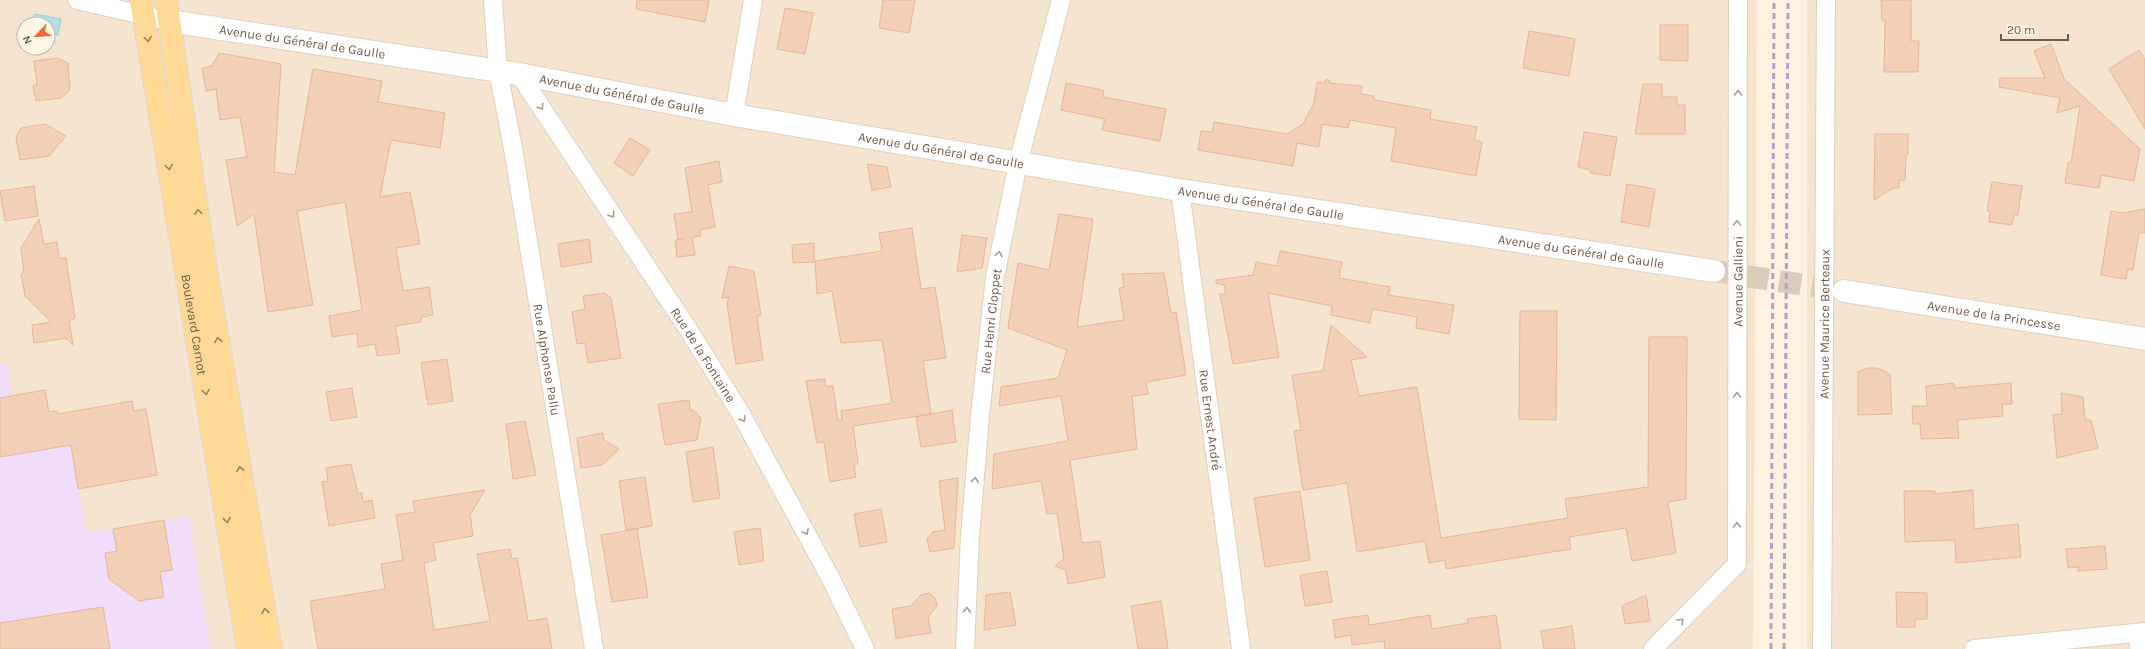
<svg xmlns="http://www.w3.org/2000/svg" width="2145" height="649" font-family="Karla,sans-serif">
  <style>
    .residential { fill: #f5e4cf; fill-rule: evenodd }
    .education { fill: #f0ddf9 }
    .water { fill: #b5dee7; stroke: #9aced9 }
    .building { fill: #f3d0b7; stroke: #e7b797 }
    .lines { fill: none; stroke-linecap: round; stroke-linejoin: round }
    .tertiary-tunnel { stroke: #dbccba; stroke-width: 22; stroke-dasharray: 22 11; stroke-linecap: butt }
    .minor-casing { stroke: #e1cfbc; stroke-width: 20 }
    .tertiary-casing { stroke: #e1cfbc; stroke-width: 24 }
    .primary-casing { stroke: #ded7d3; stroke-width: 24 }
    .minor { stroke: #fff; stroke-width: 18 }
    .tertiary { stroke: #fff; stroke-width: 22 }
    .primary { stroke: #ffda96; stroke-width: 22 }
    .rail { stroke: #b59fc6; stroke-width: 3; stroke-dasharray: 6 4; stroke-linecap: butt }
    .oneway { stroke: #9e7f5f }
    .oneway2 { stroke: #ac9b91 }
    .labels { text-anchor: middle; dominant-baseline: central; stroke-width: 3; stroke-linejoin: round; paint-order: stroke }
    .street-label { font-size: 13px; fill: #755847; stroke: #fff6e7 }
  </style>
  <rect width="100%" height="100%" fill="#fdf3e0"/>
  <path class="residential" d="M 0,0 L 1757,0 L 1753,649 L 0,649 ZM 24,24 L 48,24 L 48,48 L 24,48 Z
    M 1807,0 L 2145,0 L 2145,649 L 1807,649 Z"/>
  <path class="education" d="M 7,363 L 12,396 L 45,390 L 49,412 L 57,411 L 62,440 L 70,439 L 86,533 L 189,517 L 211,649 L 0,649 L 0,365 Z"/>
  <path class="water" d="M 35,14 L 61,19 L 58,35 L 48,34 L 48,24 L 33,24 Z"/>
  <path class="building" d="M 637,0 L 709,0 L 705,22 L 636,9 Z
    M 883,0 L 915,0 L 909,33 L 879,28 Z
    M 1881,0 L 1911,0 L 1911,41 L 1919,41 L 1918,72 L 1884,72 L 1885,20 L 1882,20 Z
    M 785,8 L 813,13 L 805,54 L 777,49 Z
    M 1660,25 L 1688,25 L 1688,61 L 1660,60 Z
    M 1529,31 L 1575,39 L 1569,76 L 1523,68 Z
    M 2051,44 L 2064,79 L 2140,149 L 2134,181 L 2101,175 L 2099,188 L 2065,183 L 2068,162 L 2071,163 L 2080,106 L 2057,113 L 2060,98 L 1999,87 L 2000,78 L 2045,78 L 2034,51 Z
    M 2139,50 L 2145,59 L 2145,129 L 2109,69 Z
    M 219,53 L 281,64 L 274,172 L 295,175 L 313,69 L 382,81 L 378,102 L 445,113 L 440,148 L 391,140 L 380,197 L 410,192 L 420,244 L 396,248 L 403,291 L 429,287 L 433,315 L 421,317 L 421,322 L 395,326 L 400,353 L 377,356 L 375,344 L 358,347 L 357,333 L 332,337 L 329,316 L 362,310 L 345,202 L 297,211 L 313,305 L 268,312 L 254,214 L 237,226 L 226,160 L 247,157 L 240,117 L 220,120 L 216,89 L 206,91 L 202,68 L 212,66 Z
    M 57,58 L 68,63 L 70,90 L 61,98 L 36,101 L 33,86 L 37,84 L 34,61 Z
    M 1326,79 L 1329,80 L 1329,83 L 1362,86 L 1361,94 L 1374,96 L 1374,100 L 1431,110 L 1430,119 L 1477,127 L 1474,140 L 1482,142 L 1476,176 L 1391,161 L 1396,128 L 1350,120 L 1348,128 L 1322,124 L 1319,147 L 1297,143 L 1293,166 L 1198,150 L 1201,131 L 1212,132 L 1214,122 L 1287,134 L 1303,124 L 1314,103 L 1317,82 L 1325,83 Z
    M 1066,83 L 1098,89 L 1104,91 L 1103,97 L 1166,109 L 1160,141 L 1102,130 L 1105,119 L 1061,110 Z
    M 1643,84 L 1662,84 L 1662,97 L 1677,97 L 1677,105 L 1685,105 L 1685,134 L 1635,134 Z
    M 45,124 L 66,136 L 49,156 L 20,160 L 16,137 L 21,128 Z
    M 1584,132 L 1617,137 L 1610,176 L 1590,173 L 1590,170 L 1578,167 Z
    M 1875,134 L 1908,134 L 1908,154 L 1906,155 L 1905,180 L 1899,180 L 1899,188 L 1893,188 L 1874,200 Z
    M 630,138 L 650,150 L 633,176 L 614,163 Z
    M 719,161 L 722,182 L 708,185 L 715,227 L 700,230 L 701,236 L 692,237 L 695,255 L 677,257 L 675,240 L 683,239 L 678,239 L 674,214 L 692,212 L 685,168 Z
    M 867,164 L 887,167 L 891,187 L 872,190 Z
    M 1992,182 L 2022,186 L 2018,215 L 2014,214 L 2012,225 L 1989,222 L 1990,211 L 1987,211 Z
    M 1627,184 L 1655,189 L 1649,227 L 1621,222 Z
    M 34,186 L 38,216 L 5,221 L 0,191 Z
    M 2145,209 L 2145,233 L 2139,233 L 2133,270 L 2128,269 L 2126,279 L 2101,275 L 2111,211 L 2123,213 Z
    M 1059,214 L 1093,219 L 1077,327 L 1124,320 L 1119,288 L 1124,287 L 1122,274 L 1164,273 L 1171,313 L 1176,312 L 1186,375 L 1146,382 L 1148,394 L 1132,396 L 1137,449 L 1070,460 L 1082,543 L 1100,541 L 1105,577 L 1068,584 L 1066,570 L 1055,566 L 1064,559 L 1057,513 L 1047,514 L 1041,481 L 992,489 L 994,454 L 1068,441 L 1061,396 L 999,406 L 1001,387 L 1058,378 L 1067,350 L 1008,328 L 1018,263 L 1049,270 Z
    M 39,219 L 44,244 L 57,242 L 59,258 L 66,258 L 75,318 L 69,321 L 73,345 L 66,338 L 34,343 L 32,325 L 51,322 L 25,296 L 21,274 L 24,273 L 21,248 Z
    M 912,228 L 921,289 L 935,287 L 946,358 L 923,361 L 931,414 L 853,426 L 858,464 L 854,464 L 856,477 L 830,482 L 824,442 L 817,443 L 806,381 L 825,379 L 826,387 L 833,386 L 838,421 L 842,420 L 841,411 L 892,403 L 882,340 L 841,343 L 832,291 L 817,294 L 815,261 L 882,251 L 879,233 Z
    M 962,235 L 987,238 L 982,268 L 957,272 Z
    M 589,239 L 592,262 L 561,267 L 558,244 Z
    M 814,243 L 814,262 L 793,263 L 792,245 Z
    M 1280,251 L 1342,262 L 1339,278 L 1390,287 L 1388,295 L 1454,305 L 1449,334 L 1416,328 L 1417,317 L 1372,309 L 1370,323 L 1331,315 L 1332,306 L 1268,293 L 1279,357 L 1233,364 L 1220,294 L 1226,294 L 1224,285 L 1216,283 L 1216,280 L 1253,275 L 1256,262 L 1277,266 Z
    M 729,266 L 754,271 L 761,315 L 757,316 L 763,360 L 736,364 L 727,304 L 729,297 L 722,298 Z
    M 605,293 L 611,298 L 621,358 L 588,363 L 585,343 L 577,344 L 572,312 L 585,309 L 583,296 Z
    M 1520,311 L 1557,311 L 1556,420 L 1519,419 Z
    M 1331,325 L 1367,357 L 1351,360 L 1359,396 L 1417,387 L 1441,538 L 1568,518 L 1565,499 L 1648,487 L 1649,337 L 1687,337 L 1686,499 L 1668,502 L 1676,553 L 1632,561 L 1626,528 L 1569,537 L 1571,549 L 1446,569 L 1445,560 L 1429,563 L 1425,541 L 1357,552 L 1347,483 L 1303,490 L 1294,431 L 1301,430 L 1292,375 L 1323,371 Z
    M 447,359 L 453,401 L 428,405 L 421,363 Z
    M 1868,368 L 1877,368 L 1890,374 L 1892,414 L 1858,415 L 1858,372 Z
    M 1954,383 L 1954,388 L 2011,383 L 2012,404 L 2002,404 L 2003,416 L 1957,420 L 1959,438 L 1921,439 L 1920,424 L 1913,424 L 1912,406 L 1927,406 L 1926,386 Z
    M 352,388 L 357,417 L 331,421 L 326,392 Z
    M 45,390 L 49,412 L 57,411 L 58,414 L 132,401 L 134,411 L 146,409 L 157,475 L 78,489 L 71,445 L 0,457 L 0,398 Z
    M 2061,393 L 2083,397 L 2085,420 L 2091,420 L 2098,448 L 2057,458 L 2053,415 L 2062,414 Z
    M 689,400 L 690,409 L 697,413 L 701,419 L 697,440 L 665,445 L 658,404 Z
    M 952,410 L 956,442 L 921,447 L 916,417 Z
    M 525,421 L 536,475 L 513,479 L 506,424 Z
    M 603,433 L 604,440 L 619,449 L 602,465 L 581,468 L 577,438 Z
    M 713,447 L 720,498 L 693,502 L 686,452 Z
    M 351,464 L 358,494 L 362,493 L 363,502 L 372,500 L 375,518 L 329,526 L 322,482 L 328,481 L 326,468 Z
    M 645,477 L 652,526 L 626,530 L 619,481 Z
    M 958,478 L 954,548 L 930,552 L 927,539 L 933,532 L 945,530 L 939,481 Z
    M 485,490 L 470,515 L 473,536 L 433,543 L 436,560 L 424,563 L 434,630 L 490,621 L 477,554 L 510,549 L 512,559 L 517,558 L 528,621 L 547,618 L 552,649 L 318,649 L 310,601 L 385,589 L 381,564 L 403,560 L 396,515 L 415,512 L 413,501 Z
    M 1973,490 L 1974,529 L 2018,524 L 2021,557 L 1956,563 L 1955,540 L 1905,542 L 1904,491 L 1935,491 L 1935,494 Z
    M 1300,491 L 1310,560 L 1265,567 L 1254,498 Z
    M 881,509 L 887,542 L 860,547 L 854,514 Z
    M 164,520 L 172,570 L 160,572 L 164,597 L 139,601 L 109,579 L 105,553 L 117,551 L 113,529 Z
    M 760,528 L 764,561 L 739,565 L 734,532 Z
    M 637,529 L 648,597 L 612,602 L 601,535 Z
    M 2105,546 L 2107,569 L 2078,571 L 2078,567 L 2068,568 L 2066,549 Z
    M 1327,571 L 1332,602 L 1305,606 L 1300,575 Z
    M 1010,592 L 1016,625 L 984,630 L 986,595 Z
    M 1896,592 L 1927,593 L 1927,619 L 1915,619 L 1915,627 L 1897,627 Z
    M 929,593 L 935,598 L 937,606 L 928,617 L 931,633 L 896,638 L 892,609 L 911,606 L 921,595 Z
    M 1646,595 L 1650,621 L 1625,624 L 1622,606 Z
    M 1161,601 L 1168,649 L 1138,649 L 1131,606 Z
    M 103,607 L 110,649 L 0,649 L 0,623 Z
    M 1368,615 L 1369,625 L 1430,615 L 1432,629 L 1468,623 L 1467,619 L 1496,615 L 1501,649 L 1385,649 L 1384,641 L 1352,645 L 1351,635 L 1335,638 L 1333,620 Z
    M 1572,626 L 1575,649 L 1544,649 L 1541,631 Z"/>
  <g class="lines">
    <path class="tertiary-tunnel" d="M 1714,271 L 1844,291"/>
    <defs>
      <g id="minor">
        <path d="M 77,0 L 169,21"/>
        <path id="s1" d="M 493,0 L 498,71 L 513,148 L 594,649"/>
        <path id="s2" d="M 519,74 L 686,326 L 741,414 L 830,577 L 865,649"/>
        <path d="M 734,115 L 753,0"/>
        <path id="s3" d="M 1180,190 L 1241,649"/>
        <path d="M 2138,633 L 2139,649"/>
        <path id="s4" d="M 965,649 L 970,537 L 980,416 L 995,277 L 1018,163 L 1061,0"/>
        <path id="s5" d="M 1653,649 L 1737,564 L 1738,0"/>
        <path id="s6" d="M 1822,649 L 1826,0"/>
        <path d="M 1974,649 L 2145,632"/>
      </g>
      <g id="tertiary">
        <path id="s7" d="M 169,21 L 519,74 L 734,115 L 1180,190 L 1714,271"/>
        <path id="s8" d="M 1844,291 L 2145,339"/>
      </g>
      <g id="primary">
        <path id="s9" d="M 141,0 L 248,649"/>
        <path d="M 166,0 L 206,270 L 271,649"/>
      </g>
    </defs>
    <use href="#minor" class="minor-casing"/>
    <use href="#tertiary" class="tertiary-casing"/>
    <use href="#primary" class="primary-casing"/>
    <use href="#minor" class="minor"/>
    <use href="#tertiary" class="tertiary"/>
    <use href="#primary" class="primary"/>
    <path class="rail" d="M 1771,649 L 1774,0
      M 1784,649 L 1788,0"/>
  </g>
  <defs><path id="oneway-chevron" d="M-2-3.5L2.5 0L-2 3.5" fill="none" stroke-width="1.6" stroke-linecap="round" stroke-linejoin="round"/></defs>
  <g class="oneway">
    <use href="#oneway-chevron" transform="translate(148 39) rotate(81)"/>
    <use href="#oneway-chevron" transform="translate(169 167) rotate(81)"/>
    <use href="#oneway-chevron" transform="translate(198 212) rotate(-99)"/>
    <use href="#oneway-chevron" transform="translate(218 340) rotate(-100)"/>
    <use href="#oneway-chevron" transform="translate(206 392) rotate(81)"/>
    <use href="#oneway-chevron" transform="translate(240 469) rotate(-100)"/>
    <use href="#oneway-chevron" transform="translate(227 520) rotate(81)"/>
    <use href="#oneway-chevron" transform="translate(265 611) rotate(-100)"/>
  </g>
  <g class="oneway2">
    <use href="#oneway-chevron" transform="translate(1738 93) rotate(-90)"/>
    <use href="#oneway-chevron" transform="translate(541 107) rotate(56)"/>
    <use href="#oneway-chevron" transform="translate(612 215) rotate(56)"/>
    <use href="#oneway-chevron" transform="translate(1737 223) rotate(-90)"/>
    <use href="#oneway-chevron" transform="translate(999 254) rotate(-78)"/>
    <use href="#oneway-chevron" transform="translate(1737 395) rotate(-90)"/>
    <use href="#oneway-chevron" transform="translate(743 419) rotate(60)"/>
    <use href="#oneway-chevron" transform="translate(975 480) rotate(-85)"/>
    <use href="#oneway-chevron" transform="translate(1737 525) rotate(-90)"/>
    <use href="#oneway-chevron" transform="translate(806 532) rotate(62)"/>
    <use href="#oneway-chevron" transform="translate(967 610) rotate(-87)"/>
    <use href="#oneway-chevron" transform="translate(1681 621) rotate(-46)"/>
  </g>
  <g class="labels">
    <g class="street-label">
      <text stroke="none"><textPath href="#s7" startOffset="135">Avenue du Général de Gaulle</textPath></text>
      <text stroke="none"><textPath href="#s7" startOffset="459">Avenue du Général de Gaulle</textPath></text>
      <text stroke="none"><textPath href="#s7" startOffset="783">Avenue du Général de Gaulle</textPath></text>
      <text stroke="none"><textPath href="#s7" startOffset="1107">Avenue du Général de Gaulle</textPath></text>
      <text stroke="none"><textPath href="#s7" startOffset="1431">Avenue du Général de Gaulle</textPath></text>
      <text stroke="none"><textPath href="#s5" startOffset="402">Avenue Gallieni</textPath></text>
      <text stroke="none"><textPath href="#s8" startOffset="152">Avenue de la Princesse</textPath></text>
      <text stroke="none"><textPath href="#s4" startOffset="329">Rue Henri Cloppet</textPath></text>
      <text stroke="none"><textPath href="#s6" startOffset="325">Avenue Maurice Berteaux</textPath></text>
      <text stroke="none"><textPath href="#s9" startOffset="329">Boulevard Carnot</textPath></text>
      <text stroke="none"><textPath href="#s2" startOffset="336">Rue de la Fontaine</textPath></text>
      <text stroke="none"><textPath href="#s1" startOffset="364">Rue Alphonse Pallu</textPath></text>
      <text stroke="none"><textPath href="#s3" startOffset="232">Rue Ernest André</textPath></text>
    </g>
  </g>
  <g transform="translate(36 36) rotate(245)"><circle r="19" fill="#fff6e7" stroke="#c8b7a7"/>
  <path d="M0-3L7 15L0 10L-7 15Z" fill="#ec6a40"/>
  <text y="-6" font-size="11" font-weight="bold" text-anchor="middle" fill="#755847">N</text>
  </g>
  <path d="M2001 34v6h67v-6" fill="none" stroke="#755847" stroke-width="2"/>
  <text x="2007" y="34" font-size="12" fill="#755847" stroke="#fff6e7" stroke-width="3" paint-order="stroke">20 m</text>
</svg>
